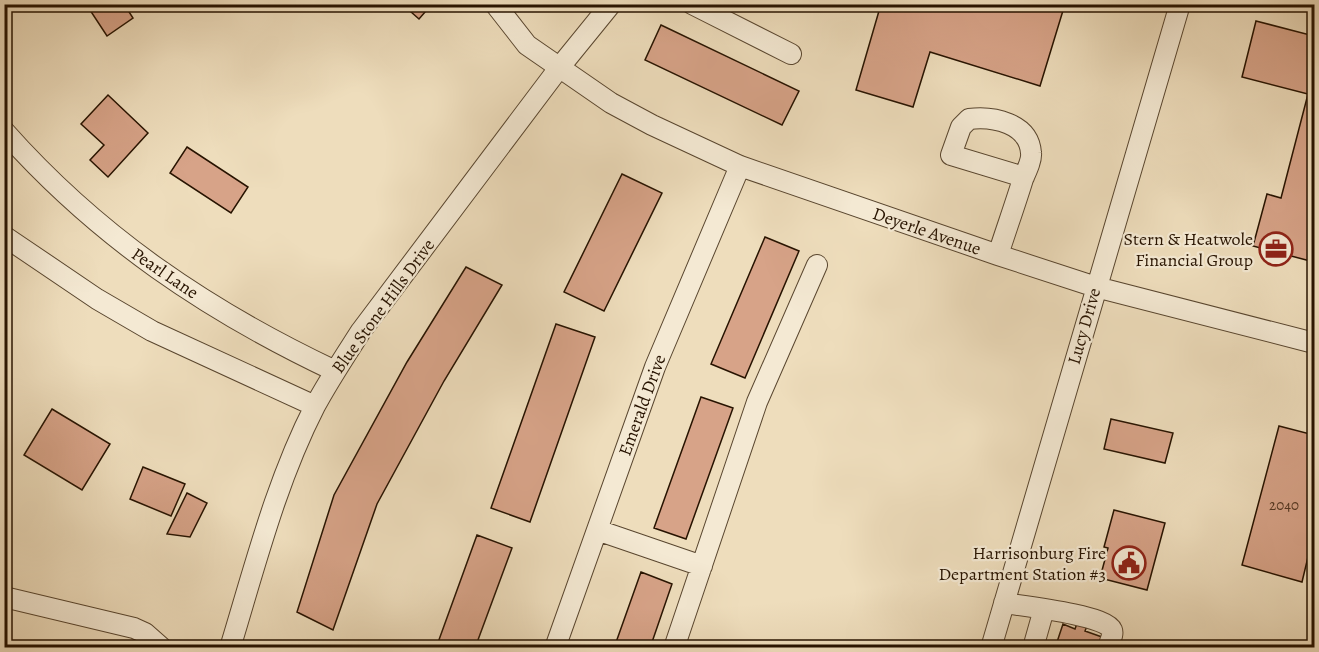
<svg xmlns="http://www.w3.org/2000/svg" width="1319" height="652" font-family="Alegreya,serif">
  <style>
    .building { fill: #d7a388; stroke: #271300; stroke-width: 1.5 }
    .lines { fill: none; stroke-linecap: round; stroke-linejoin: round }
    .minor-casing { stroke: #59462f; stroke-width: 22 }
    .minor { stroke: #f4e9d3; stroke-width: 20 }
    .labels { text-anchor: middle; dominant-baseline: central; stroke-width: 4.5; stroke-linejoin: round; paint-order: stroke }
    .number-label { font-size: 15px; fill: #533722 }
    .street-label { font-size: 18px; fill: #271300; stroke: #f4e9d3 }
    .poi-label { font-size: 18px; fill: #271300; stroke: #f4e9d3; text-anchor: end }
  </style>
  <rect width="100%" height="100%" fill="#eeddbc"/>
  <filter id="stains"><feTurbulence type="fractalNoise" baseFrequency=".00333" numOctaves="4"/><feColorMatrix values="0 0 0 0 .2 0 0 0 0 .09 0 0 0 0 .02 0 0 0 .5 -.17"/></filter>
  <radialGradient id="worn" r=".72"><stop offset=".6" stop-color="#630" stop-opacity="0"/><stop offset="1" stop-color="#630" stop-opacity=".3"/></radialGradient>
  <path class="building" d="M 86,4 L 124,4 L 133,18 L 107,36 Z
    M 402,4 L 432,4 L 419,19 Z
    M 881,4 L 1065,4 L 1040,86 L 930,52 L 913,107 L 856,90 Z
    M 1256,21 L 1314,36 L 1314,262 L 1253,246 L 1267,194 L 1281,198 L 1308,94 L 1242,77 Z
    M 661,25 L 799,91 L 782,125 L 645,60 Z
    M 108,95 L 148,133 L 108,177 L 90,160 L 104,145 L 81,124 Z
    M 187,147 L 248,187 L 231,213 L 170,173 Z
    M 622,174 L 662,193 L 604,311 L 564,292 Z
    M 765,237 L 799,251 L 745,378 L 711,364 Z
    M 466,267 L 502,285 L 444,381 L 377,504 L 333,630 L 297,612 L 334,495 L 407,362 Z
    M 556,324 L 595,337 L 530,522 L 491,508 Z
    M 701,397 L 733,408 L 686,539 L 654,528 Z
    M 52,409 L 110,444 L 82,490 L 24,455 Z
    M 1111,419 L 1173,433 L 1165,463 L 1104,449 Z
    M 1279,426 L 1314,435 L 1314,532 L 1302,582 L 1242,565 Z
    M 143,467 L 185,484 L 171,516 L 130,499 Z
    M 187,493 L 207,503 L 190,537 L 167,534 Z
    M 1114,510 L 1165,523 L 1147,590 L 1100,578 L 1108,548 L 1104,547 Z
    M 477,535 L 512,548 L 475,648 L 436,648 Z
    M 641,572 L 672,584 L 650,648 L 614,648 Z
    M 1079,618 L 1089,621 L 1085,631 L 1102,637 L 1099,648 L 1055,648 L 1063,624 L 1075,629 Z"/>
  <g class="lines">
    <defs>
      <path id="minor" d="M 495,4 L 527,45 L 611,103 L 652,125 L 740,166 L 998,255 L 1096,287 L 1314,343
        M 692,4 L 791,54
        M 4,131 C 98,237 208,311 335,371
        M 4,236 L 97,299 L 152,331 L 315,406
        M 998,255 C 1006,230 1015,205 1023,179 C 1026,172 1032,160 1031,153 C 1029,123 993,116 969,119 L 961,127 L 951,155 L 1024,177
        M 597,530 L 702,566
        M 4,597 L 134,628 L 145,633 L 162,648
        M 1004,603 C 1022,606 1106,615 1112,630 C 1114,635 1109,642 1108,648
        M 230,648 C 255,566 276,482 315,406 C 329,380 345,356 361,331 L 559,68 L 611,4
        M 555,648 L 655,367 L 740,166
        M 674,648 L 757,402 L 817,265
        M 991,648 L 1180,4
        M 1033,648 L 1044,609"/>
    </defs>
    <use href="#minor" class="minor-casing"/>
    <use href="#minor" class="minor"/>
  </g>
  <defs>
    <symbol id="office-ring" viewBox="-11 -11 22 22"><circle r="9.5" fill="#f4e9d3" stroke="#8f2418" stroke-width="1.5"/><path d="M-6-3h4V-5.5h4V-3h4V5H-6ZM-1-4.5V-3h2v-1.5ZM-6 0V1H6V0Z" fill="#8f2418"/></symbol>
    <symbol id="civic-ring" viewBox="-11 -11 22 22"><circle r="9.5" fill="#f4e9d3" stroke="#8f2418" stroke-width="1.5"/><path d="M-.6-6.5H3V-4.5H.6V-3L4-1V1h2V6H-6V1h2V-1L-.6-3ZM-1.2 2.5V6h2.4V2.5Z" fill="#8f2418"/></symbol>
  </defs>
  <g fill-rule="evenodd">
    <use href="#office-ring" x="1257" y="230" width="38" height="38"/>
    <use href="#civic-ring" x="1110" y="544" width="38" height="38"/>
  </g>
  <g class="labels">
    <g class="number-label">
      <text x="1284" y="505">2040</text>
    </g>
    <g class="street-label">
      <text transform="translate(927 231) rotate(19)">Deyerle Avenue</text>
      <text transform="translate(165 273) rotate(34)">Pearl Lane</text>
      <text transform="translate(383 306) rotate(-54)">Blue Stone Hills Drive</text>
      <text transform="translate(1084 326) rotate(-74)">Lucy Drive</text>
      <text transform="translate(642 405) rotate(-70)">Emerald Drive</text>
    </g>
    <g class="poi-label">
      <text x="1253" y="239">Stern &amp; Heatwole<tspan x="1253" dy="21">Financial Group</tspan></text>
      <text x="1106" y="553">Harrisonburg Fire<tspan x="1106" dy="21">Department Station #3</tspan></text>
    </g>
  </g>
  <rect width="1319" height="652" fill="none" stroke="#eeddbc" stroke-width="24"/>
  <rect x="6" y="6" width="1307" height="640" fill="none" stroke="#271300" stroke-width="3"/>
  <rect x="12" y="12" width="1295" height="628" fill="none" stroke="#271300" stroke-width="1.5"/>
  <rect width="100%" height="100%" filter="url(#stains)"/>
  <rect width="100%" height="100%" fill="url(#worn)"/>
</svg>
